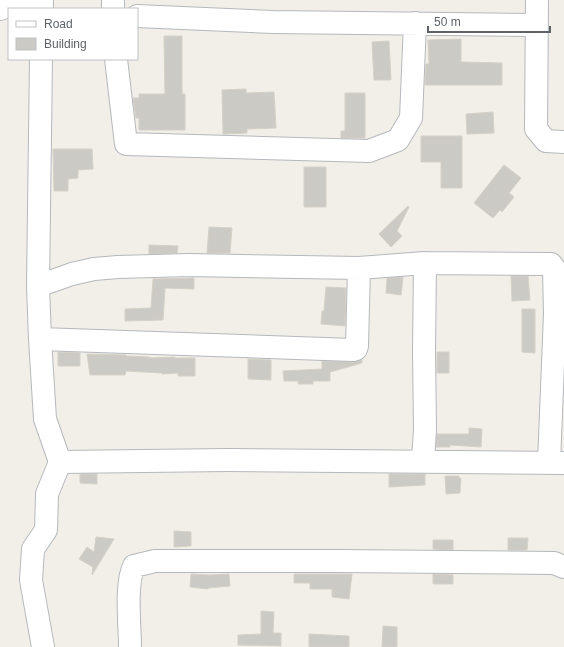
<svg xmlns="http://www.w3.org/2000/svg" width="564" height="647" font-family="Helvetica,sans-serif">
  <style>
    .building { fill: #cccac5; stroke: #d6d1c6 }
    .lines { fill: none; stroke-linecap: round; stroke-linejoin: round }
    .minor-casing { stroke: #b5b8bc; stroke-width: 24 }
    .minor { stroke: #fff; stroke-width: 22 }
  </style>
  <rect width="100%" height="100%" fill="#f1efe8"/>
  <path class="building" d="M 164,36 L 182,36 L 182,94 L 185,94 L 185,130 L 139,130 L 139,118 L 136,118 L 133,98 L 139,98 L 139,94 L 165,94 Z
    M 461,39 L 461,62 L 502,63 L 502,85 L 425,85 L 426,64 L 429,64 L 428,40 Z
    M 389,41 L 391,80 L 374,80 L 372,42 Z
    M 246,89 L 246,93 L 274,92 L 276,128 L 247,129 L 247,133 L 223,134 L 222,90 Z
    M 345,93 L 365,93 L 365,138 L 341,138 L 341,131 L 345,131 Z
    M 493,112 L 494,133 L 467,134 L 466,114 Z
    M 421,136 L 462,136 L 462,188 L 441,188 L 441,162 L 421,162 Z
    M 53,149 L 92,149 L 93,169 L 78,170 L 78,178 L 68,179 L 68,191 L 54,191 Z
    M 504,165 L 521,178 L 509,193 L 514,197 L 502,212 L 500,210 L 493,218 L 474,203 Z
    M 304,167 L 326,167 L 326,207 L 304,207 Z
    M 408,206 L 409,207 L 397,231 L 402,236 L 391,247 L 379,234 Z
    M 209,227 L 232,228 L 230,253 L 207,253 Z
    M 149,245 L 178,246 L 177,253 L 149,254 Z
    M 511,276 L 528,276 L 530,300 L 512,301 Z
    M 403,277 L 401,295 L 386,293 L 387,278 Z
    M 194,278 L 194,289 L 165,288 L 163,320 L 125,321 L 125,309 L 151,308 L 153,279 Z
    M 326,287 L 346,288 L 345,326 L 321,324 L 322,311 L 324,311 Z
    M 522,309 L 535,309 L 535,353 L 522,352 Z
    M 58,352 L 80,353 L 80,366 L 58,366 Z
    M 437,352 L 449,352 L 449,373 L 437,373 Z
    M 87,354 L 126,355 L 126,356 L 149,357 L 149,358 L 175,357 L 175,358 L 195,358 L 195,376 L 178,376 L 178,373 L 162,374 L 162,373 L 126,371 L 125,375 L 90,375 Z
    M 248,359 L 271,360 L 271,380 L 248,379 Z
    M 362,360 L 362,363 L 330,372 L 330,381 L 313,381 L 313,384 L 298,384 L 298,381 L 284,381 L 283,371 L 322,369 L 322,361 L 353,362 Z
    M 469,428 L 482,429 L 481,447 L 450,445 L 450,447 L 436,447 L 437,434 L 469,434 Z
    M 80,474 L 97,474 L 97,484 L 80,483 Z
    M 389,474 L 425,474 L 425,485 L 389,487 Z
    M 445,476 L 459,476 L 459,478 L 461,478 L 460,493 L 446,494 Z
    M 174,531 L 191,532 L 191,546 L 174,547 Z
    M 96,537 L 114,539 L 92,575 L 93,567 L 79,559 L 87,547 L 94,552 Z
    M 508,538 L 528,538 L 527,550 L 508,550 Z
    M 433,540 L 453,540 L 453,550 L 433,549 Z
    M 191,574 L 208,575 L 229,574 L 230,586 L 208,588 L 208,589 L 190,587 Z
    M 294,574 L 352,574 L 349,599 L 332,597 L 332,589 L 310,589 L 310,583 L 294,583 Z
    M 433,574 L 453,575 L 453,584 L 433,584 Z
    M 261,611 L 274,612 L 273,633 L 281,633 L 281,646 L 238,645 L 238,635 L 261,634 Z
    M 383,626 L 397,627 L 397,647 L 382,647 Z
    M 309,634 L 349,636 L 349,647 L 309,647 Z"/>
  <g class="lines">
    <defs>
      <path id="minor" d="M 113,0 L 113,9
        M 537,0 L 536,129 L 546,141 L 564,142
        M 0,9 L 26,0
        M 42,9 L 42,0
        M 137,16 L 273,22 L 537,25
        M 41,59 L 38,286 L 40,339 L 45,419 L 60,462 L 47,494 L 46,530 L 33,549 L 31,580 L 43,647
        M 116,59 L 126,144 L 369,151 L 398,140 L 411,118 L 415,23
        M 38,286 L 72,274 L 94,269 L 118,267 L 189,265 L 359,268 L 425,263 L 551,264 L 554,268 L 555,314 L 549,463
        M 40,339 L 353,350 L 356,349 L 357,346 L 359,268
        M 423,461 L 425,429 L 424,351 L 425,263
        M 60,462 L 228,460 L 563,463
        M 130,647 C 130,626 125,584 134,566 L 155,561 L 338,561 L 554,563 L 564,567"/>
    </defs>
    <use href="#minor" class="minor-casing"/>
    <use href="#minor" class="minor"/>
  </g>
  <rect x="8" y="8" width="130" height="52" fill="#ffffff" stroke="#bfc1c3"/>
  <rect x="16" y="21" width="20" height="6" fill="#ffffff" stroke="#bfc1c3"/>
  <text x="44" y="28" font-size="12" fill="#5f6368">Road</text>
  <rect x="16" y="38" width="20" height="12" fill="#cccac5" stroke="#bfc1c3"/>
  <text x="44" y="48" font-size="12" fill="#5f6368">Building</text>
  <path d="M428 26v6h122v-6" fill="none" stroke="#5f6368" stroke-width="2"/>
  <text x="434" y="26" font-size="12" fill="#5f6368" stroke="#ffffff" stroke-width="3" paint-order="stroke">50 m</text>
</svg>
